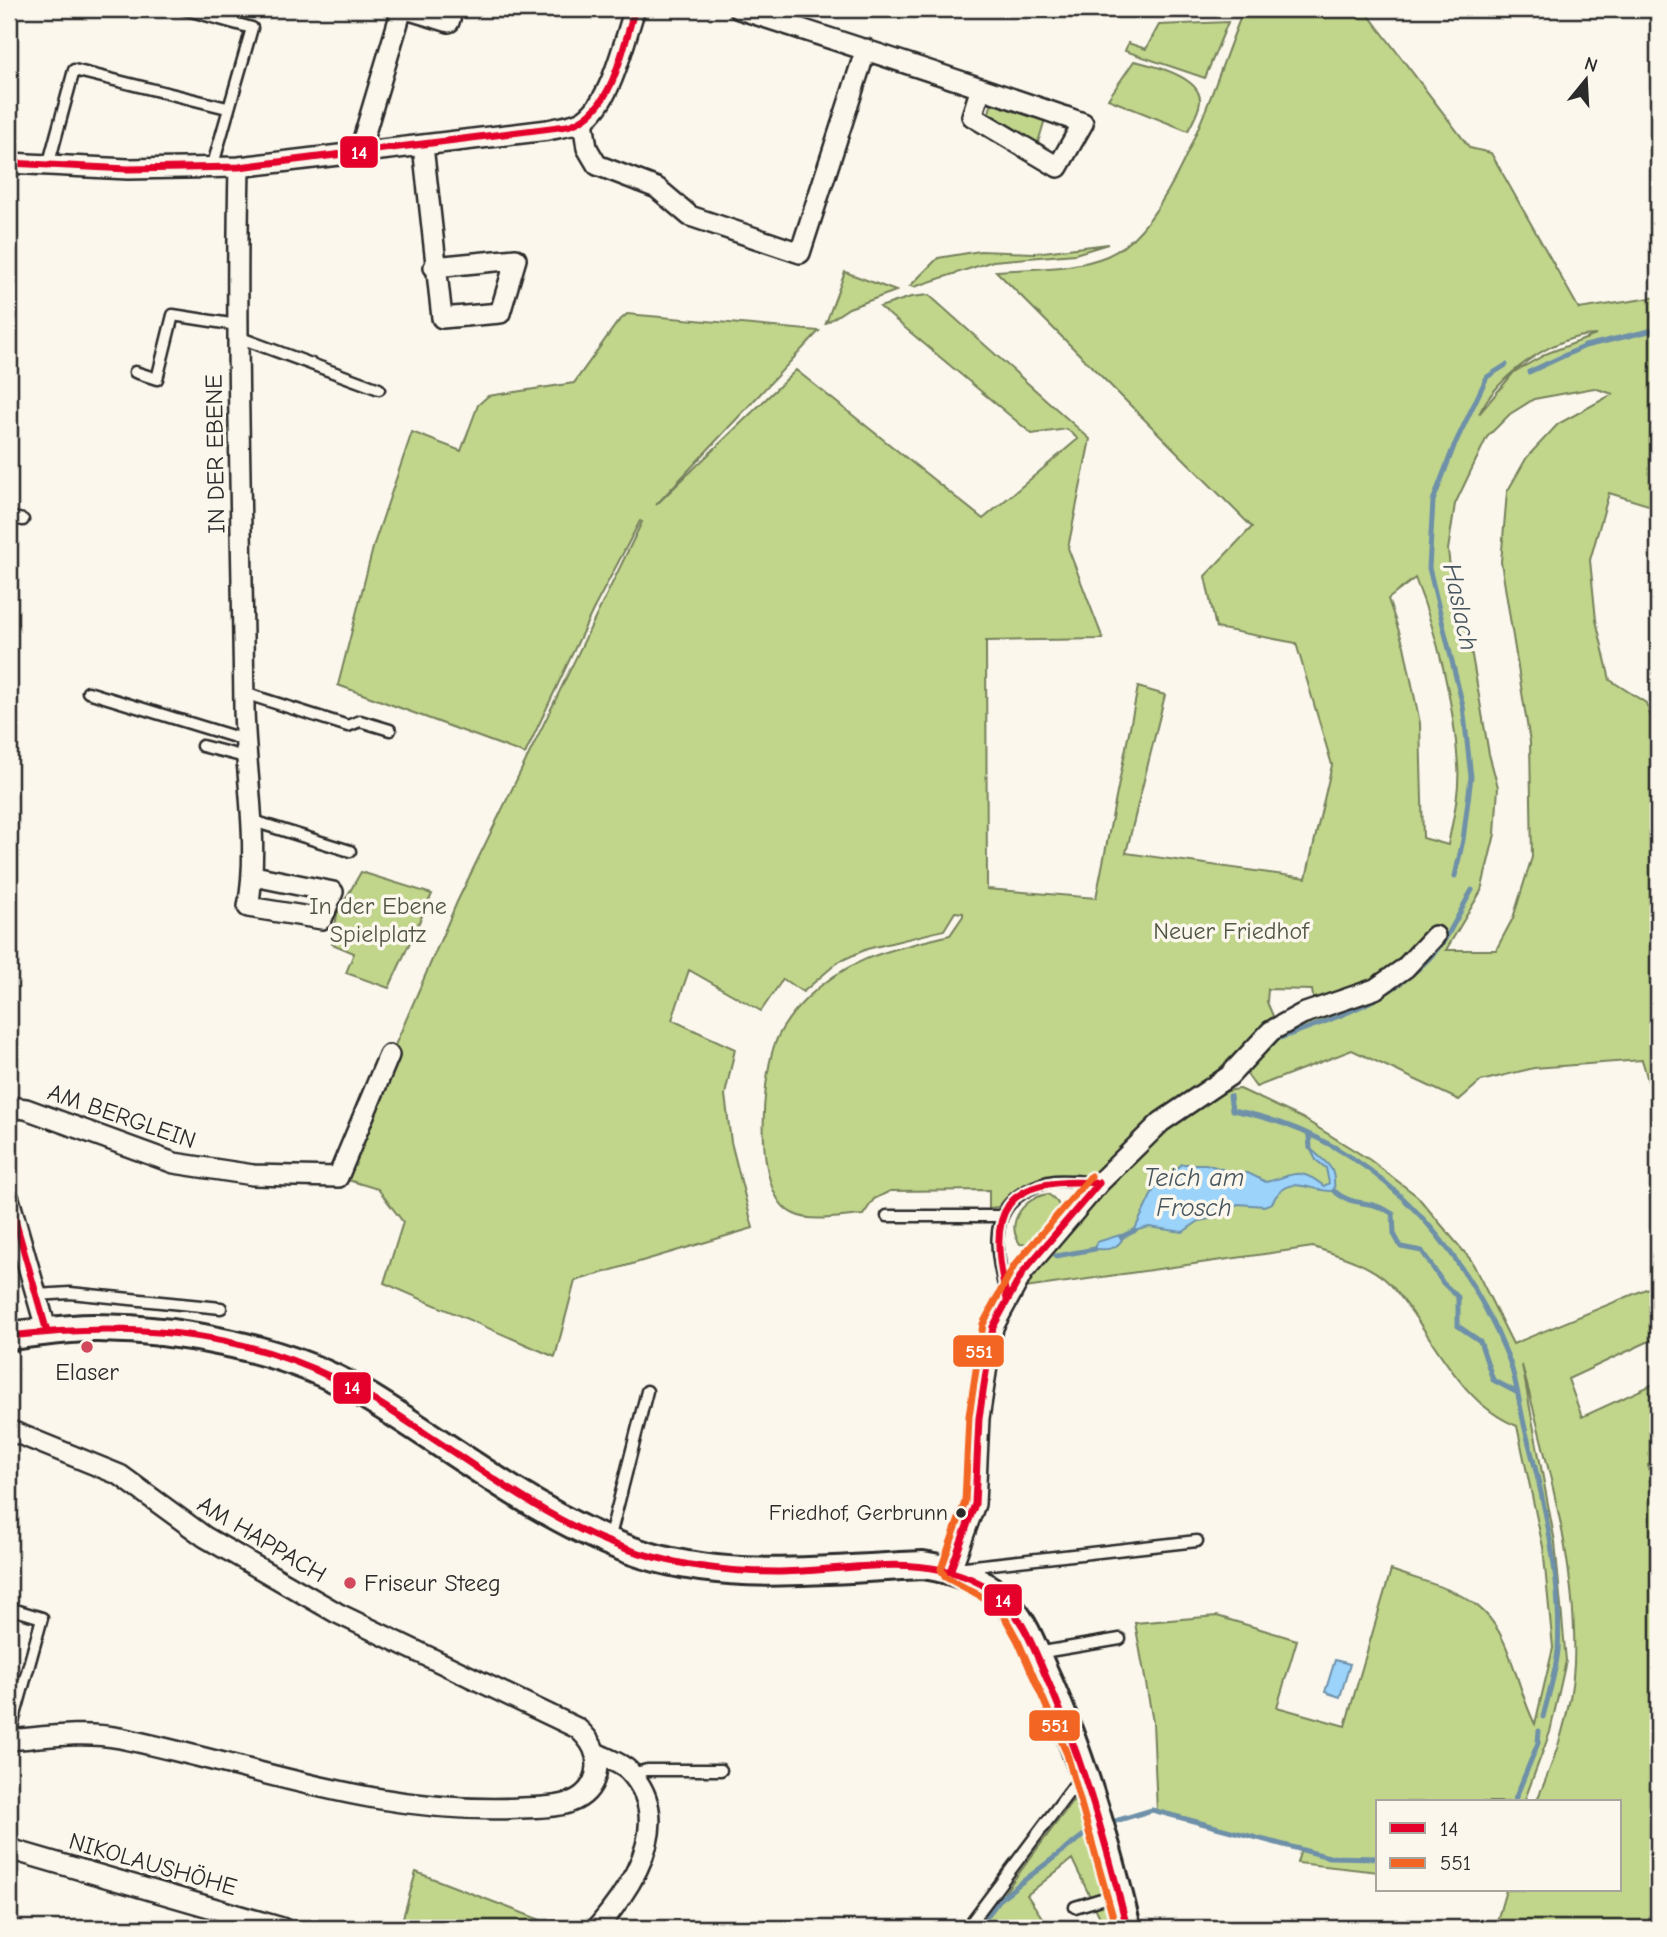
<svg xmlns="http://www.w3.org/2000/svg" width="1667" height="1937" font-family="'Comic Neue',sans-serif">
  <style>
    .green { fill: #c1d68b; stroke: #76805b; stroke-width: 2; fill-rule: evenodd }
    .water { fill: #9bd3fb; stroke: #6e90a8; stroke-width: 2 }
    .lines { fill: none; stroke-linecap: round; stroke-linejoin: round }
    .stream { stroke: #6e90a8; stroke-width: 5 }
    .lane-casing { stroke: #2b2b2b; stroke-width: 15 }
    .street-casing { stroke: #2b2b2b; stroke-width: 24 }
    .secondary-casing { stroke: #2b2b2b; stroke-width: 32 }
    .lane { stroke: #fbf7ec; stroke-width: 10 }
    .street { stroke: #fbf7ec; stroke-width: 19 }
    .secondary { stroke: #fbf7ec; stroke-width: 26 }
    .bus-1-casing { stroke: #fbf7ec; stroke-width: 12 }
    .bus-2-casing { stroke: #fbf7ec; stroke-width: 12 }
    .bus-1 { stroke: #e4002b; stroke-width: 7 }
    .bus-2 { stroke: #f26522; stroke-width: 7 }
    .poi-dot { fill: #d1495b; stroke: #fbf7ec; stroke-width: 2.5 }
    .bus-dot { fill: #2b2b2b; stroke: #fbf7ec; stroke-width: 2.5 }
    .labels { text-anchor: middle; dominant-baseline: central; stroke-width: 7; stroke-linejoin: round; paint-order: stroke }
    .bus-label { font-size: 22px; fill: #2b2b2b; stroke: #fbf7ec; text-anchor: end }
    .street-label { font-size: 24px; fill: #2b2b2b; stroke: #fbf7ec }
    .park-label { font-size: 24px; fill: #505643; stroke: #fbf7ec }
    .poi-label { font-size: 24px; fill: #2b2b2b; stroke: #fbf7ec }
    .water-label { font-size: 26px; font-style: italic; fill: #47555f; stroke: #fbf7ec }
    .line-badge { stroke: #fbf7ec; stroke-width: 2.5 }
    .badge-label { font-size: 19px; text-anchor: middle; font-weight: bold; fill: #fff }
  </style>
  <rect width="100%" height="100%" fill="#fbf7ec"/>
  <filter id="ink" filterUnits="userSpaceOnUse"><feTurbulence type="fractalNoise" baseFrequency=".0143" numOctaves="2"/><feDisplacementMap in="SourceGraphic" scale="14" xChannelSelector="R" yChannelSelector="G"/><feConvolveMatrix kernelMatrix="1 2 1 2 8 2 1 2 1" color-interpolation-filters="sRGB"/></filter>
  <g filter="url(#ink)">
    <path class="green" d="M 1244,9 L 1364,9 L 1470,148 L 1491,153 L 1579,309 L 1658,297 L 1658,508 L 1609,493 L 1590,560 L 1596,620 L 1610,680 L 1646,703 L 1651,717 L 1658,721 L 1658,1100 L 1654,1101 C 1648,1086 1647,1074 1642,1060 L 1534,1068 L 1481,1081 L 1459,1100 L 1352,1050 L 1256,1087 L 1243,1069 L 1294,1023 L 1355,1004 L 1404,957 L 1372,982 L 1314,1003 L 1312,990 L 1268,989 L 1267,1002 L 1273,1016 L 1215,1073 L 1096,1177 C 1057,1176 1026,1174 998,1207 L 989,1208 L 989,1190 L 890,1191 L 874,1199 L 863,1215 C 843,1216 812,1223 794,1214 C 752,1196 762,1082 774,1046 C 780,1028 794,1011 807,998 C 850,956 894,949 950,935 L 963,916 L 963,913 L 955,912 L 944,930 L 867,949 L 838,962 L 803,992 L 783,979 L 761,1011 L 689,970 L 672,1020 L 735,1049 L 725,1095 L 731,1142 L 753,1228 L 575,1281 L 555,1357 L 384,1283 L 403,1222 L 378,1189 L 338,1177 L 457,902 L 642,522 L 640,521 L 593,610 L 525,754 L 338,685 L 374,544 L 412,432 L 461,451 L 478,405 L 488,396 L 574,383 L 617,323 L 627,314 L 819,331 L 656,505 L 796,370 L 983,519 L 1078,439 L 1067,429 L 1032,434 L 880,307 L 911,297 L 929,295 L 1090,439 L 1068,548 L 1103,639 L 986,641 L 987,889 L 1096,898 L 1138,687 L 1165,695 L 1126,853 L 1306,878 L 1332,765 L 1296,643 L 1216,628 L 1205,576 L 1252,527 L 996,271 C 1032,268 1074,270 1107,256 C 1174,229 1217,72 1244,9 ZM 1596,335 L 1548,353 L 1514,372 L 1479,414 C 1498,375 1554,335 1596,335 ZM 1594,388 L 1613,394 L 1558,424 L 1527,457 L 1507,492 L 1501,562 L 1530,742 L 1532,857 L 1513,918 L 1496,950 L 1446,950 L 1481,891 L 1495,834 L 1498,787 L 1489,754 L 1469,638 L 1452,585 L 1448,550 L 1455,504 L 1487,437 L 1510,414 L 1534,399 ZM 1415,578 C 1438,636 1454,703 1458,765 C 1460,792 1453,819 1448,845 L 1423,838 L 1420,723 L 1404,646 L 1388,599 Z
      M 1228,22 L 1205,78 L 1125,51 L 1128,43 L 1146,49 L 1159,25 Z
      M 1134,61 C 1152,65 1198,76 1200,99 C 1201,109 1192,122 1188,131 L 1108,99 Z
      M 993,99 L 1046,116 L 1036,149 L 987,119 Z
      M 1108,244 L 1075,254 L 993,261 L 914,287 L 910,286 L 938,258 L 980,251 L 1035,253 Z
      M 845,272 L 896,291 L 849,308 L 826,323 Z
      M 361,872 L 432,894 L 389,988 L 346,973 L 354,953 L 332,944 L 337,914 Z
      M 1240,1089 L 1302,1118 L 1370,1160 L 1417,1196 L 1471,1260 L 1513,1344 L 1658,1284 L 1658,1337 L 1568,1379 L 1582,1417 L 1658,1382 L 1658,1460 L 1648,1465 L 1658,1496 L 1658,1928 L 1495,1928 L 1506,1890 L 1620,1890 L 1620,1802 L 1536,1802 C 1555,1761 1572,1709 1574,1664 C 1578,1565 1546,1460 1522,1365 L 1555,1542 L 1566,1661 L 1550,1732 L 1524,1802 L 1378,1802 L 1378,1872 L 1297,1863 L 1301,1849 L 1157,1811 L 1153,1722 L 1135,1623 L 1217,1616 L 1297,1640 L 1277,1707 L 1345,1726 L 1391,1570 C 1420,1581 1461,1589 1484,1612 C 1512,1639 1517,1690 1535,1724 L 1553,1648 L 1543,1547 L 1517,1426 C 1456,1402 1432,1330 1390,1284 C 1371,1264 1338,1255 1313,1247 L 1025,1288 L 1038,1266 C 1080,1217 1175,1094 1240,1089 Z
      M 1048,1194 C 1075,1211 1050,1229 1035,1245 L 1020,1244 C 1004,1221 1026,1197 1048,1194 Z
      M 1075,1798 L 1079,1798 L 1113,1928 L 1105,1928 L 1072,1859 L 1027,1895 L 1049,1928 L 978,1928 Z
      M 416,1872 L 561,1928 L 400,1928 Z"/>
    <path class="water" d="M 1310,1148 C 1327,1165 1336,1164 1334,1191 C 1310,1193 1289,1170 1272,1203 L 1264,1206 L 1238,1204 L 1218,1217 L 1199,1221 L 1183,1232 L 1149,1227 L 1134,1231 L 1155,1187 L 1182,1164 L 1206,1164 L 1234,1173 L 1248,1173 L 1266,1182 C 1295,1175 1298,1166 1324,1186 L 1329,1183 L 1326,1168 L 1316,1160 Z
      M 1120,1235 L 1122,1240 C 1115,1250 1107,1250 1095,1249 L 1097,1242 Z
      M 1335,1660 L 1350,1664 L 1340,1697 L 1325,1692 Z"/>
    <g class="lines">
      <path class="stream" d="M 1529,372 L 1585,346 L 1658,329
        M 1455,876 L 1463,840 L 1471,777 L 1463,706 L 1429,568 L 1433,501 L 1454,446 L 1487,377 L 1506,365
        M 1269,1047 L 1277,1039 C 1339,1017 1402,997 1443,942 C 1454,926 1462,907 1472,890
        M 1230,1096 L 1232,1110 C 1366,1135 1458,1234 1508,1357 C 1518,1383 1520,1413 1528,1440 C 1545,1503 1562,1585 1558,1650 C 1556,1672 1548,1696 1543,1717
        M 1309,1136 L 1310,1148
        M 1334,1191 C 1354,1208 1369,1198 1393,1214 L 1394,1234 L 1401,1247 L 1422,1251 L 1443,1283 L 1458,1297 L 1458,1326 L 1480,1341 L 1493,1380 L 1516,1392
        M 1121,1237 L 1134,1231
        M 1056,1256 L 1095,1249
        M 1514,1802 L 1538,1743 L 1539,1731
        M 1112,1822 L 1152,1810 L 1329,1857 L 1378,1858
        M 978,1928 L 1001,1898 L 1084,1835"/>
      <defs>
        <path id="lane" d="M 184,9 L 252,28 L 212,168
          M 48,166 L 74,70 L 227,108
          M 238,337 L 379,389
          M 135,372 L 157,379 L 173,315 L 237,325
          M 9,517 L 23,520
          M 88,692 L 245,740
          M 244,693 L 348,726 L 360,721 L 390,730
          M 202,746 L 245,757
          M 250,820 L 350,851
          M 887,1216 L 999,1216
          M 36,1295 L 70,1293 L 221,1308
          M 1007,1298 C 998,1260 985,1215 1024,1192 C 1033,1187 1045,1182 1055,1181 C 1069,1180 1084,1182 1098,1183
          M 609,1540 L 647,1391
          M 965,1567 L 1197,1541
          M 9,1608 L 42,1618 L 9,1737
          M 1037,1653 L 1120,1639
          M 631,1774 L 647,1770 L 721,1770
          M 1075,1907 L 1118,1894
          M 967,1928 L 1081,1776"/>
        <path id="street" d="M 406,9 L 449,22 L 453,9
          M 739,9 C 854,46 969,83 1083,123 L 1058,167 L 972,116 L 981,88
          M 583,121 L 587,148 L 597,165 L 657,188 L 690,216 L 800,253 L 866,49
          M 423,146 L 442,318 L 500,313 L 516,259 L 434,267
          M 359,153 L 402,9
          M 9,163 L 128,169 L 239,167 L 548,130 C 559,127 576,126 585,119 C 612,100 624,40 635,9
          M 239,167 C 235,347 242,527 244,707 C 245,773 260,842 248,907 L 322,919 L 333,892 L 254,876
          M 9,1107 L 26,1109 L 174,1163 L 253,1175 L 338,1177 L 389,1055
          M 9,1199 L 47,1332
          M 9,1430 L 120,1475 L 205,1537 L 337,1613 L 577,1728 C 591,1740 600,1754 596,1774 C 587,1809 549,1807 521,1808 C 375,1815 259,1767 120,1738 C 83,1731 45,1737 9,1740
          M 951,1569 L 975,1504 L 979,1418 L 993,1327 L 1023,1272 L 1099,1183 L 1161,1122 L 1229,1076 L 1271,1031 L 1302,1014 L 1375,989 L 1405,968 L 1435,936
          M 596,1753 C 606,1758 621,1763 629,1771 C 676,1821 633,1886 597,1928
          M 9,1849 L 282,1928"/>
        <path id="secondary" d="M 9,1336 C 38,1333 69,1327 98,1328 C 183,1329 288,1349 362,1393 C 451,1446 532,1514 630,1550 C 723,1584 826,1569 923,1565 C 957,1570 989,1582 1011,1609 C 1025,1625 1033,1647 1041,1665 C 1080,1749 1106,1839 1127,1928"/>
      </defs>
      <use href="#lane" class="lane-casing"/>
      <use href="#street" class="street-casing"/>
      <use href="#secondary" class="secondary-casing"/>
      <use href="#lane" class="lane"/>
      <use href="#street" class="street"/>
      <use href="#secondary" class="secondary"/>
      <defs>
        <path id="bus-1" d="M 9,163 L 128,169 L 239,167 L 567,126 C 614,114 622,48 635,9
          M 9,1199 L 47,1332
          M 1007,1299 C 986,1210 1002,1176 1099,1183
          M 9,1336 C 120,1323 233,1328 335,1379 C 367,1394 397,1414 426,1434 C 492,1477 559,1528 636,1552 C 682,1566 728,1572 776,1572 C 846,1572 938,1547 996,1594 C 1021,1614 1032,1644 1044,1672 C 1081,1754 1106,1840 1127,1928
          M 951,1569 L 975,1504 L 979,1418 L 993,1327 L 1023,1272 L 1099,1183"/>
        <path id="bus-2" d="M 1091,1176 L 1014,1266 L 983,1324 L 969,1416 L 965,1502 L 941,1569 L 945,1577 L 979,1595 L 1004,1616 L 1018,1641 L 1067,1754 L 1116,1928"/>
      </defs>
      <use href="#bus-1" class="bus-1-casing"/>
      <use href="#bus-2" class="bus-2-casing"/>
      <use href="#bus-1" class="bus-1"/>
      <use href="#bus-2" class="bus-2"/>
    </g>
  </g>
  <g class="poi-dot">
    <circle cx="87" cy="1347" r="7"/>
    <circle cx="350" cy="1583" r="7"/>
  </g>
  <circle class="bus-dot" cx="961" cy="1513" r="6"/>
  <g class="labels">
    <g class="bus-label">
      <text x="948" y="1513">Friedhof, Gerbrunn</text>
    </g>
    <g class="street-label">
      <text transform="translate(215 454) rotate(-91)">IN DER EBENE</text>
      <text transform="translate(122 1116) rotate(19)">AM BERGLEIN</text>
      <text transform="translate(262 1539) rotate(31)">AM HAPPACH</text>
      <text transform="translate(153 1864) rotate(16)">NIKOLAUSHÖHE</text>
    </g>
    <g class="park-label">
      <text x="378" y="906">In der Ebene<tspan x="378" dy="28">Spielplatz</tspan></text>
      <text x="1231" y="931">Neuer Friedhof</text>
    </g>
    <g class="poi-label">
      <text x="87" y="1372">Elaser</text>
      <text x="364" y="1583" text-anchor="start">Friseur Steeg</text>
    </g>
    <g class="water-label">
      <text transform="translate(1460 607) rotate(78)">Haslach</text>
      <text x="1194" y="1178">Teich am<tspan x="1194" dy="30">Frosch</tspan></text>
    </g>
  </g>
  <g class="line-badge">
    <rect x="339" y="135" width="40" height="34" rx="7" fill="#e4002b"/>
    <rect x="952" y="1334" width="53" height="34" rx="7" fill="#f26522"/>
    <rect x="332" y="1371" width="40" height="34" rx="7" fill="#e4002b"/>
    <rect x="983" y="1583" width="40" height="34" rx="7" fill="#e4002b"/>
    <rect x="1028" y="1709" width="53" height="33" rx="7" fill="#f26522"/>
  </g>
  <g class="badge-label">
    <text x="359" y="159">14</text>
    <text x="979" y="1358">551</text>
    <text x="352" y="1394">14</text>
    <text x="1003" y="1607">14</text>
    <text x="1055" y="1732">551</text>
  </g>
  <rect width="1667" height="1937" fill="none" stroke="#fbf7ec" stroke-width="35"/>
  <rect x="18" y="18" width="1632" height="1902" fill="none" stroke="#2b2b2b" stroke-width="2.5" filter="url(#ink)"/>
  <rect x="1376" y="1800" width="245" height="91" fill="#fbf7ec" stroke="#a8a59f" stroke-width="2"/>
  <rect x="1390" y="1823" width="35" height="10" fill="#e4002b" stroke="#a8a59f" stroke-width="2"/>
  <text x="1440" y="1836" font-size="21" fill="#2b2b2b">14</text>
  <rect x="1390" y="1858" width="35" height="10" fill="#f26522" stroke="#a8a59f" stroke-width="2"/>
  <text x="1440" y="1870" font-size="21" fill="#2b2b2b">551</text>
  <g transform="translate(1586 80) rotate(18)" stroke="#fbf7ec" stroke-width="5" paint-order="stroke">
  <path d="M0-5L12 26L0 18L-12 26Z" fill="#2b2b2b"/>
  <text y="-10" font-size="19" font-weight="bold" text-anchor="middle" fill="#2b2b2b">N</text>
  </g>
</svg>
